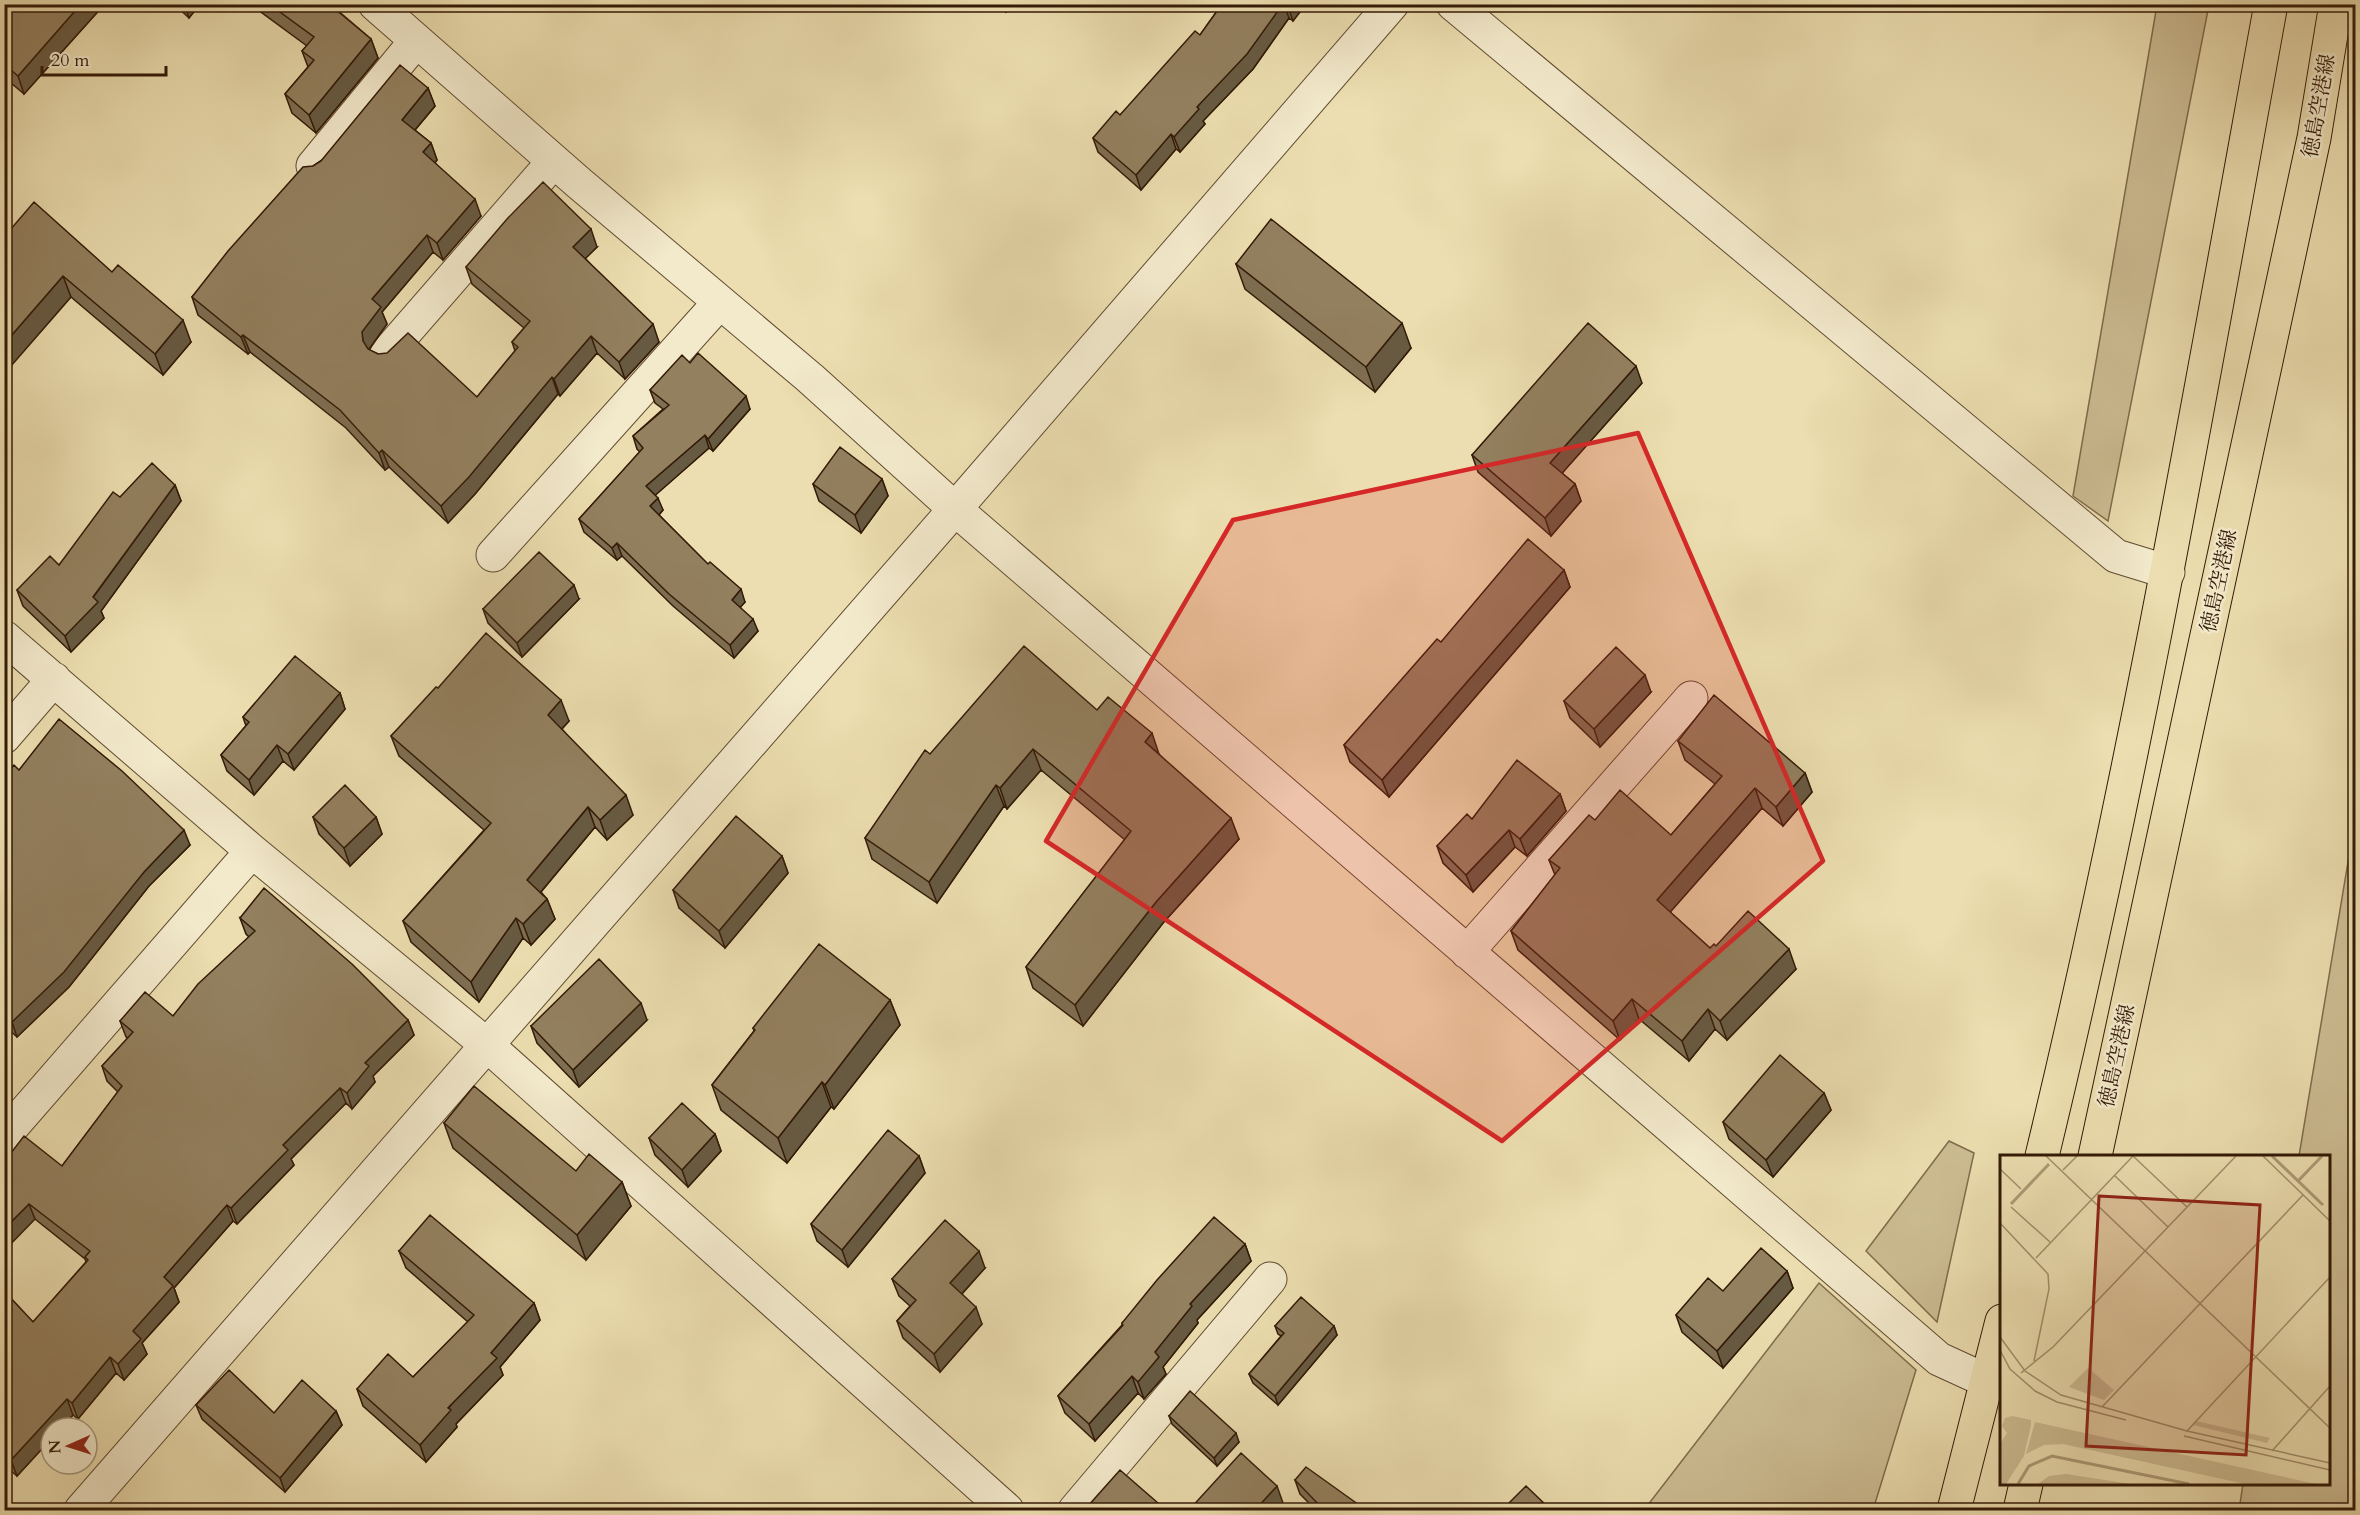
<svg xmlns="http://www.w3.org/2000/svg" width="2360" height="1515" font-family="Cardo,'Noto Serif JP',serif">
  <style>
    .green { fill: #cdbd93; stroke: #806c4d; stroke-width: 1.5 }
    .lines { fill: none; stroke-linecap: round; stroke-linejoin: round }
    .minor-casing { stroke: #614b31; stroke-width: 35 }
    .major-casing { stroke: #331a07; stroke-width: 35 }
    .minor { stroke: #f3eacc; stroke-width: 33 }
    .major { stroke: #ecdeb0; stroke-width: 33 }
    .wall { fill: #7e6e52; stroke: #331a07; stroke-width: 1.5 }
    .shaded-wall { fill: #675a42; stroke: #331a07; stroke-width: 1.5 }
    .building { fill: #93805f; stroke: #331a07; stroke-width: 1.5 }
    .marked { fill: #d62828; fill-opacity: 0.2; stroke: #d62828; stroke-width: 4.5; stroke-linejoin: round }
    .labels { text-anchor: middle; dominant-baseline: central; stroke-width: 5; stroke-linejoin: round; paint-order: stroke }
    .street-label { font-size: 21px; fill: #331a07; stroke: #f3eacc }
    .inset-river { fill: none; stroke: #ad9b77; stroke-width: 3 }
    .inset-road { fill: none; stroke: #a2906c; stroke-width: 1.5 }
    .view { fill: #8f2418; fill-opacity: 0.15; stroke: #8f2418; stroke-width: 3 }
    .inset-edge { fill: none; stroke: #331a07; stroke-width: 3 }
  </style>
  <rect width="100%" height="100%" fill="#ecdeb0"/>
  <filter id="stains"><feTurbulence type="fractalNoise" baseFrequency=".00333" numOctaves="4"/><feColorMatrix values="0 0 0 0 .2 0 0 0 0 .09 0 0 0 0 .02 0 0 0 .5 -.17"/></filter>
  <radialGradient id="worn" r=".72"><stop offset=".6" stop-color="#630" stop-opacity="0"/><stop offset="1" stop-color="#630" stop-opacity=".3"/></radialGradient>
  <path class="green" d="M 2157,5 L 2209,5 L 2108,521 L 2073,496 Z
    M 2355,820 L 2355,1510 L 2239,1510 L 2243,1484 L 2328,1484 L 2328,1156 L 2299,1156 Z
    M 1949,1141 L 1974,1153 L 1937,1322 L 1866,1251 Z
    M 1819,1283 L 1916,1370 L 1873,1510 L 1644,1510 Z"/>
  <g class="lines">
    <defs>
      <path id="minor" d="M 375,4 L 579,183 L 810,378 L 955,509 L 1939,1359 L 1987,1381
        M 1453,4 L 2116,556 L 2168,572
        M 313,166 L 416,41
        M 387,353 L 554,161
        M 493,555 L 720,302
        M 4,637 L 252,851 L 487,1045 L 1007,1510
        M 4,737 L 54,679
        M 1467,952 L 1691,698
        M 4,1136 L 252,851
        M 81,1510 L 955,509 L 1392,4
        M 1075,1510 L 1270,1279"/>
      <path id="major" d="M 2042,1156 C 2134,776 2201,390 2271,4
        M 2095,1156 L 2314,138 L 2336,4
        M 1954,1510 L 2002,1321
        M 2020,1510 L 2026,1484"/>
    </defs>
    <use href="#minor" class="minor-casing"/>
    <use href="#major" class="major-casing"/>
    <use href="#minor" class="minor"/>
    <use href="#major" class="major"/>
  </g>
  <path class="wall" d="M 4,4 L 110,4 L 106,10 L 102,7 L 24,94 L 4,77 Z
    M 174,4 L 200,4 L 189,18 Z
    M 250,4 L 330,4 L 371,39 L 378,58 L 316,133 L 292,113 L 285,94 L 308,67 L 302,51 L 307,46 Z
    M 997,4 L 1013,4 L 1006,12 Z
    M 1222,4 L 1306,4 L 1293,21 L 1289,18 L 1253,69 L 1203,121 L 1205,124 L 1180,152 L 1176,149 L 1141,190 L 1098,152 L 1093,138 L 1120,115 L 1200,35 Z
    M 428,88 L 435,106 L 415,130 L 431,143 L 437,160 L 435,163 L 481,216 L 443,260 L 433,252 L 382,312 L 387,324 L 369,350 L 477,397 L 515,351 L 512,342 L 524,328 L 472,284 L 466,267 L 597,247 L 585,258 L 659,342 L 625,379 L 597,353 L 560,396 L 558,394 L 475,494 L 448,523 L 389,467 L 385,470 L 346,428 L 250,352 L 248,354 L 198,315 L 192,297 L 313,166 Z
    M 4,237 L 191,342 L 163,375 L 71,297 Z
    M 1236,264 L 1411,348 L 1375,392 L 1245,289 Z
    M 690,363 L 750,409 L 713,451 L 709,448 L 655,495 L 663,510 L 659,515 L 745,602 L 740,607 L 758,631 L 734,658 L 673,606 L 622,556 L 617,560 L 584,532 L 579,519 L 640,452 L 637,449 L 633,436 L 663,409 L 655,403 L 650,390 Z
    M 1642,383 L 1562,473 L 1575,484 L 1581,501 L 1551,536 L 1478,472 L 1472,455 Z
    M 882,479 L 888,496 L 861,533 L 819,501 L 813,484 Z
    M 175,485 L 181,501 L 101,611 L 104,618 L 71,652 L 23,606 L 17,590 L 59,565 L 120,497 Z
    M 1564,570 L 1570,587 L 1389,797 L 1350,762 L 1344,745 L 1441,642 Z
    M 579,599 L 522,657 L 488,623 L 483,609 Z
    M 438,688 L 569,721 L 562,729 L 633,815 L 607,840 L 595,827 L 541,892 L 547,899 L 555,919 L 531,945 L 523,938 L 479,1002 L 411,942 L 403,921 L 484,830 L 399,756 L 391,736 Z
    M 1651,692 L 1600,747 L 1570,718 L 1564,701 Z
    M 340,693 L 345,709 L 294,770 L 283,761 L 254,795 L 227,771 L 221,755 L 246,726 L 243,717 Z
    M 1097,710 L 1159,754 L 1239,839 L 1163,923 L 1083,1026 L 1033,988 L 1026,967 L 1125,840 L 1041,770 L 1007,809 L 1004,806 L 937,903 L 872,859 L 865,838 L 930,754 Z
    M 1678,741 L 1805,773 L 1812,792 L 1783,826 L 1762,808 L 1670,912 L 1710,948 L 1716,946 L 1796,969 L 1727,1040 L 1715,1029 L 1689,1061 L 1639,1019 L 1620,1040 L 1518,950 L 1511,931 L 1555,875 L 1549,860 L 1671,835 L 1715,784 L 1685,760 Z
    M 19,770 L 190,845 L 149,886 L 69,987 L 17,1037 L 4,1025 L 4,776 Z
    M 1560,794 L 1566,811 L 1527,856 L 1515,847 L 1473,892 L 1443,863 L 1437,846 L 1472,819 Z
    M 313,817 L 376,817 L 382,834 L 350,866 L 319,834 Z
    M 782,856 L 788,873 L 725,948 L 679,908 L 673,890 Z
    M 240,918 L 408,1020 L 414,1035 L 373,1076 L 375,1082 L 352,1109 L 346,1103 L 291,1159 L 294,1165 L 237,1224 L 233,1221 L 174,1288 L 179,1302 L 142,1343 L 147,1354 L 124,1380 L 116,1373 L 78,1419 L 73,1415 L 61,1428 L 51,1428 L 51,1439 L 17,1476 L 4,1465 L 4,1291 L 33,1322 L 86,1262 L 85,1259 L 35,1219 L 4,1162 L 62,1166 L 118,1092 L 107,1081 L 102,1066 L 128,1038 L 126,1037 L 120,1021 L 173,1016 L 249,937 L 246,934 Z
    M 890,1000 L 900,1025 L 834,1109 L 831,1107 L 787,1163 L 721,1110 L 712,1085 L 754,1031 L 753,1028 Z
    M 647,1020 L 579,1087 L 537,1043 L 531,1026 Z
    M 1824,1093 L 1831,1110 L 1773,1177 L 1729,1139 L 1723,1122 Z
    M 444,1123 L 576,1171 L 622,1182 L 631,1206 L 586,1260 L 453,1148 Z
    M 715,1134 L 721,1151 L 688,1187 L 655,1155 L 649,1138 Z
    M 919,1156 L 925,1173 L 848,1267 L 817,1241 L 811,1224 Z
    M 1245,1244 L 1251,1261 L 1197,1320 L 1198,1323 L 1163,1367 L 1166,1374 L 1144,1399 L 1138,1393 L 1095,1441 L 1065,1413 L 1058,1396 L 1122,1325 L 1122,1323 Z
    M 399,1251 L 534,1303 L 540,1320 L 500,1367 L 503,1375 L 456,1424 L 457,1427 L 426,1462 L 363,1406 L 357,1389 L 413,1377 L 468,1322 L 406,1268 Z
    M 985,1268 L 962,1294 L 982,1324 L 940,1372 L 903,1338 L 897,1321 L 910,1306 L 899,1296 L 892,1279 Z
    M 1787,1271 L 1793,1288 L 1723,1368 L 1682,1332 L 1676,1315 L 1723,1291 Z
    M 1275,1326 L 1334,1326 L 1337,1335 L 1278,1405 L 1253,1383 L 1249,1374 L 1281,1336 L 1278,1334 Z
    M 196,1405 L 274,1413 L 336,1411 L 342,1425 L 285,1492 L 202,1419 Z
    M 1169,1416 L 1239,1442 L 1217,1466 L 1172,1424 Z
    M 1295,1480 L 1366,1510 L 1316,1510 L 1300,1494 Z"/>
  <path class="shaded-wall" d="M 81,4 L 101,4 L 102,7 L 24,94 L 18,76 Z
    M 104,4 L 110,4 L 106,10 Z
    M 184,4 L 200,4 L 189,18 Z
    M 1003,4 L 1013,4 L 1006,12 Z
    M 1283,4 L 1284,4 L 1289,18 L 1253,69 L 1203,121 L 1205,124 L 1180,152 L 1174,137 L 1197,107 Z
    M 1290,4 L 1306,4 L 1293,21 L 1288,7 Z
    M 371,39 L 378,58 L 316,133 L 309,115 Z
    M 428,88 L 435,106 L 409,137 L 402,120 Z
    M 1171,134 L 1176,149 L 1141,190 L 1136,175 Z
    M 431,143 L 437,160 L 429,169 L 423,152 Z
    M 475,199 L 481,216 L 443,260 L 437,243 Z
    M 591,229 L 597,247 L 580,264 L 573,247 Z
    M 427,235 L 433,252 L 382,312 L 387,324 L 369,349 L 369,359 L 363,341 L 362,332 L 372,299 Z
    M 63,276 L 71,297 L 4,374 L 4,344 Z
    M 183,320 L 191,342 L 163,375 L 155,354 Z
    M 1402,323 L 1411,348 L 1375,392 L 1366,367 Z
    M 653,324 L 659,342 L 625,379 L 619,362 Z
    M 243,335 L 250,352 L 248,354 L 241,337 Z
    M 591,336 L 597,353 L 560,396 L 554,379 Z
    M 1636,366 L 1642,383 L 1556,480 L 1550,463 Z
    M 552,377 L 558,394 L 475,494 L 448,523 L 441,506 Z
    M 746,396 L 750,409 L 713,451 L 708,439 Z
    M 705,435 L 709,448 L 651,499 L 646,486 Z
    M 382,450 L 389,467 L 385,470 L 379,453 Z
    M 882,479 L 888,496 L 861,533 L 855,515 Z
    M 1575,484 L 1581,501 L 1551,536 L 1545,518 Z
    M 175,485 L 181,501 L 101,611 L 104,618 L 71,652 L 65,636 Z
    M 658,498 L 663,510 L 655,519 L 650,506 Z
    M 617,543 L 622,556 L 617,560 L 612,548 Z
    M 1564,570 L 1570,587 L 1389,797 L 1382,780 Z
    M 574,585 L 579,599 L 522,657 L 517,643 Z
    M 741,589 L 745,602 L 736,612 L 732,600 Z
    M 753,619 L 758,631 L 734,658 L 730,645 Z
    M 1645,675 L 1651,692 L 1600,747 L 1594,729 Z
    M 340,693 L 345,709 L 294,770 L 288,754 Z
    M 561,700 L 569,721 L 556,735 L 548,715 Z
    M 1152,733 L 1159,754 L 1145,742 Z
    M 277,745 L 283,761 L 254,795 L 249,780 Z
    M 1033,749 L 1041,770 L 1007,809 L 1000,788 Z
    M 1805,773 L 1812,792 L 1783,826 L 1776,807 Z
    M 996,785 L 1004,806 L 937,903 L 929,882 Z
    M 1755,788 L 1762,808 L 1664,919 L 1657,900 Z
    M 1560,794 L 1566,811 L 1527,856 L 1520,839 Z
    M 626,795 L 633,815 L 607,840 L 600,820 Z
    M 588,807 L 595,827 L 534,900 L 527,880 Z
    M 376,817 L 382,834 L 350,866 L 344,848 Z
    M 1231,818 L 1239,839 L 1163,923 L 1083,1026 L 1075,1005 L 1156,902 Z
    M 184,830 L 190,845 L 149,886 L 69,987 L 17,1037 L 12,1022 L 144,872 Z
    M 1509,830 L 1515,847 L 1473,892 L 1466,875 Z
    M 782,856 L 788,873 L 725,948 L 719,931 Z
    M 547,899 L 555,919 L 531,945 L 523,924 Z
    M 516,918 L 523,938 L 479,1002 L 471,982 Z
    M 1789,949 L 1796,969 L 1727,1040 L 1720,1021 Z
    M 1632,999 L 1639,1019 L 1620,1040 L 1613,1021 Z
    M 890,1000 L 900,1025 L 834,1109 L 825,1085 Z
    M 641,1003 L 647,1020 L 579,1087 L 573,1070 Z
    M 1708,1009 L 1715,1029 L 1689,1061 L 1682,1041 Z
    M 408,1020 L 414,1035 L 373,1076 L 375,1082 L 352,1109 L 347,1093 L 365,1063 Z
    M 822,1082 L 831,1107 L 787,1163 L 778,1138 Z
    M 340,1088 L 346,1103 L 291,1159 L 294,1165 L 237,1224 L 231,1208 L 283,1145 Z
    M 1824,1093 L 1831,1110 L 1773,1177 L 1766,1160 Z
    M 715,1134 L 721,1151 L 688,1187 L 682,1170 Z
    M 919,1156 L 925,1173 L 848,1267 L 842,1250 Z
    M 622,1182 L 631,1206 L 586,1260 L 577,1235 Z
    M 29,1204 L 35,1219 L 4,1251 L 4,1229 Z
    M 227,1205 L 233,1221 L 174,1288 L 179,1302 L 142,1343 L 147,1354 L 124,1380 L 118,1364 L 133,1331 L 164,1277 Z
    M 1245,1244 L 1251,1261 L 1197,1320 L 1198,1323 L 1163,1367 L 1166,1374 L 1144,1399 L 1138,1382 L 1155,1352 L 1190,1304 Z
    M 979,1251 L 985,1268 L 956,1300 L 950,1283 Z
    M 1787,1271 L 1793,1288 L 1723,1368 L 1717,1351 Z
    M 534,1303 L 540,1320 L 500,1367 L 503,1375 L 456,1424 L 457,1427 L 426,1462 L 420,1445 L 491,1353 Z
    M 976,1307 L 982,1324 L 940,1372 L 934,1354 Z
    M 1334,1326 L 1337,1335 L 1278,1405 L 1275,1396 Z
    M 110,1357 L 116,1373 L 78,1419 L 72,1403 Z
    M 1132,1376 L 1138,1393 L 1095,1441 L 1089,1424 Z
    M 67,1399 L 73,1415 L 61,1428 L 51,1428 L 51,1439 L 17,1476 L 11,1460 Z
    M 336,1411 L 342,1425 L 285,1492 L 280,1478 Z
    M 1236,1433 L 1239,1442 L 1217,1466 L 1214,1458 Z
    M 1277,1486 L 1283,1503 L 1276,1510 L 1255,1510 Z"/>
  <path class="building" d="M 4,4 L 81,4 L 18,76 L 4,64 Z
    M 269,4 L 329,4 L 371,39 L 309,115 L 285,94 L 314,60 L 302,51 L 314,37 Z
    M 1222,4 L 1283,4 L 1247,54 L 1197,107 L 1199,109 L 1174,137 L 1171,134 L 1136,175 L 1093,138 L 1116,111 L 1120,115 L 1195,31 L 1200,35 Z
    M 400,65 L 428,88 L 402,120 L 431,143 L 423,152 L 475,199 L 437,243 L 427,235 L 372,299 L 381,307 L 362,332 L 363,341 L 368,349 L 378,354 L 387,353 L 408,333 L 477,397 L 518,347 L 512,342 L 530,321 L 466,267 L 507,219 L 543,182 L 591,229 L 573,247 L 653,324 L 619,362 L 591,336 L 554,379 L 552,377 L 469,477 L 441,506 L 382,450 L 379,453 L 340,410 L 243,335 L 241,337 L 192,297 L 228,251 L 303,167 L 313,166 L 321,161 Z
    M 34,202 L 112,272 L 118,265 L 183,320 L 155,354 L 63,276 L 4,344 L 4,237 Z
    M 1271,219 L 1402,323 L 1366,367 L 1236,264 Z
    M 1588,323 L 1636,366 L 1550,463 L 1575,484 L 1545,518 L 1472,455 Z
    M 698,353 L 746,396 L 708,439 L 705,435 L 646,486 L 658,498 L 650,506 L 708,564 L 710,562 L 741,589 L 732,600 L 753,619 L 730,645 L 669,594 L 617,543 L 612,548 L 579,519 L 643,448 L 633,436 L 669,405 L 650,390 L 682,355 L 690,363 Z
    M 840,447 L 882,479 L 855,515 L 813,484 Z
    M 152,463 L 175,485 L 93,597 L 98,602 L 65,636 L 17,590 L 50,556 L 59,565 L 113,492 L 120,497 Z
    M 1528,539 L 1564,570 L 1382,780 L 1344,745 L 1437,639 L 1441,642 Z
    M 539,552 L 574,585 L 517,643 L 483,609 Z
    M 486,633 L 561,700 L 548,715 L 626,795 L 600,820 L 588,807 L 527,880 L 547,899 L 523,924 L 516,918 L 471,982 L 403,921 L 491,823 L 391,736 L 436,687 L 438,688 Z
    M 1024,646 L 1097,710 L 1108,697 L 1152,733 L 1145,742 L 1231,818 L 1156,902 L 1075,1005 L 1026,967 L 1131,831 L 1033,749 L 1000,788 L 996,785 L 929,882 L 865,838 L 925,750 L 930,754 Z
    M 1616,647 L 1645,675 L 1594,729 L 1564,701 Z
    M 295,656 L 340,693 L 288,754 L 277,745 L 249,780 L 221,755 L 249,722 L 243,717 Z
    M 1714,695 L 1805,773 L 1776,807 L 1755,788 L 1657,900 L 1710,948 L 1714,944 L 1716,946 L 1748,911 L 1789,949 L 1720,1021 L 1708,1009 L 1682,1041 L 1632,999 L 1613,1021 L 1511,931 L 1560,868 L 1549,860 L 1589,815 L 1595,820 L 1620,790 L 1671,835 L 1722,776 L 1678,741 Z
    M 59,719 L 122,771 L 184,830 L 144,872 L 64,972 L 12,1022 L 4,1015 L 4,776 L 14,765 L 19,770 Z
    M 1517,760 L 1560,794 L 1520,839 L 1509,830 L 1466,875 L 1437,846 L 1467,814 L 1472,819 Z
    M 345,785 L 376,817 L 344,848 L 313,817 Z
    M 736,816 L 782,856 L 719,931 L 673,890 Z
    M 264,888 L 352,964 L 408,1020 L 365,1063 L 369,1066 L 347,1093 L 340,1088 L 283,1145 L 288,1150 L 231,1208 L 227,1205 L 164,1277 L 173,1286 L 133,1331 L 141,1339 L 118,1364 L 110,1357 L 72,1403 L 67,1399 L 11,1460 L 4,1454 L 4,1291 L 33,1322 L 88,1260 L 85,1257 L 90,1251 L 29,1204 L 4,1229 L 4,1162 L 24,1136 L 62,1166 L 122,1086 L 102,1066 L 133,1032 L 120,1021 L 145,992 L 173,1016 L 198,984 L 255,931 L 240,918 Z
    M 819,944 L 890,1000 L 825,1085 L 822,1082 L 778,1138 L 712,1085 L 755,1030 L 753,1028 Z
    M 599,959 L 641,1003 L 573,1070 L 531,1026 Z
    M 1780,1055 L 1824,1093 L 1766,1160 L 1723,1122 Z
    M 474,1086 L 576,1171 L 589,1154 L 622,1182 L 577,1235 L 444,1123 Z
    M 682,1103 L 715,1134 L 682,1170 L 649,1138 Z
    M 888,1130 L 919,1156 L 842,1250 L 811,1224 Z
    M 430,1215 L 534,1303 L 491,1353 L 497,1358 L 448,1408 L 451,1410 L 420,1445 L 357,1389 L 388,1354 L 413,1377 L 474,1315 L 399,1251 Z
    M 1214,1217 L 1245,1244 L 1190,1304 L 1192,1306 L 1155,1352 L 1159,1357 L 1138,1382 L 1132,1376 L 1089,1424 L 1058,1396 L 1123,1325 L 1122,1323 L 1157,1280 Z
    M 945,1220 L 979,1251 L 950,1283 L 976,1307 L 934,1354 L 897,1321 L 916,1300 L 892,1279 Z
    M 1761,1248 L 1787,1271 L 1717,1351 L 1676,1315 L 1708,1278 L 1723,1291 Z
    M 1301,1297 L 1334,1326 L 1275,1396 L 1249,1374 L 1284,1333 L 1275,1326 Z
    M 229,1370 L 274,1413 L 302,1380 L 336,1411 L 280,1478 L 196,1405 Z
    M 1190,1391 L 1236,1433 L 1214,1458 L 1169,1416 Z
    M 1241,1453 L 1277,1486 L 1255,1510 L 1189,1510 Z
    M 1306,1467 L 1366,1510 L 1324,1510 L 1295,1480 Z
    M 1120,1470 L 1166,1510 L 1093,1510 L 1088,1506 Z
    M 1526,1486 L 1549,1508 L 1547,1510 L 1502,1510 Z"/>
  <path class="marked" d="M 1638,433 L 1823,861 L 1502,1141 L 1046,841 L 1233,520 Z"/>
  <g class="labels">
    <g class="street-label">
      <text transform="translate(2319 106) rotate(-80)">徳島空港線</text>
      <text transform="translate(2219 581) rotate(-78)">徳島空港線</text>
      <text transform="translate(2117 1056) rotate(-78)">徳島空港線</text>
    </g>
  </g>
  <g transform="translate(2000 1155)">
    <rect width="330" height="330" fill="#ecdeb0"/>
    <path d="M 88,213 L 114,235 L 104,245 L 69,232 ZM 12,261 L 31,265 L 31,270 L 24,301 L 6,329 L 0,329 L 0,289 L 7,278 L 2,271 L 5,263 ZM 196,266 L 270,283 L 267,288 L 193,270 ZM 35,267 L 316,329 L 245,329 L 63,289 L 44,290 L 26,299 ZM 66,319 L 131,329 L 38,329 L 49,321 Z" fill="#cdbd93"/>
    <path class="inset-river" d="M 272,1 L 323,50M 299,25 L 322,1M 11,49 L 49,9M 18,329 L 29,311 L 52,301 L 189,329"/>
    <path class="inset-road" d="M 46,1 L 330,273M 133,1 L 187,52M 263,1 L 330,66M 0,14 L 21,34M 63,15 L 77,1M 114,20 L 168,72M 11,52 L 50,87M 0,68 L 48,119 L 49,134 L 34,206M 36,103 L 133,1M 0,182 L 25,216 L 61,240 L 187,276 L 330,308M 0,195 L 10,214 L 35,236 L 57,247 L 126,265M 21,218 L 53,192 L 236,1M 102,252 L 303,40M 187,276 L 330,122M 184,281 L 330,315M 272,296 L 330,231"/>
    <path class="view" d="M 99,41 L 260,50 L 246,300 L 86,291 Z"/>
    <rect width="330" height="330" class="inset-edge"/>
  </g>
  <rect width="2360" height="1515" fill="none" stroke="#ecdeb0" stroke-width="24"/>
  <rect x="6" y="6" width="2348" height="1503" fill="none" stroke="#331a07" stroke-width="3"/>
  <rect x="12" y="12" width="2336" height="1491" fill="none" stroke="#331a07" stroke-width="1.5"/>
  <g transform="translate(69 1446) rotate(267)"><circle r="28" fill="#f3eacc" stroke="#a6977d" stroke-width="1.5"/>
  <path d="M0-4.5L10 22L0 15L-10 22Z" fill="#8f2418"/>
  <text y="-9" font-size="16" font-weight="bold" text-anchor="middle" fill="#331a07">N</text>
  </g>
  <path d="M42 66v9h124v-9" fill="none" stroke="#331a07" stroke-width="3"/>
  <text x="51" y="66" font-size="18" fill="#331a07" stroke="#f3eacc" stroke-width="4.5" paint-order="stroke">20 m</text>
  <rect width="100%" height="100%" filter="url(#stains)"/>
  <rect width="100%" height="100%" fill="url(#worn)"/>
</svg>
